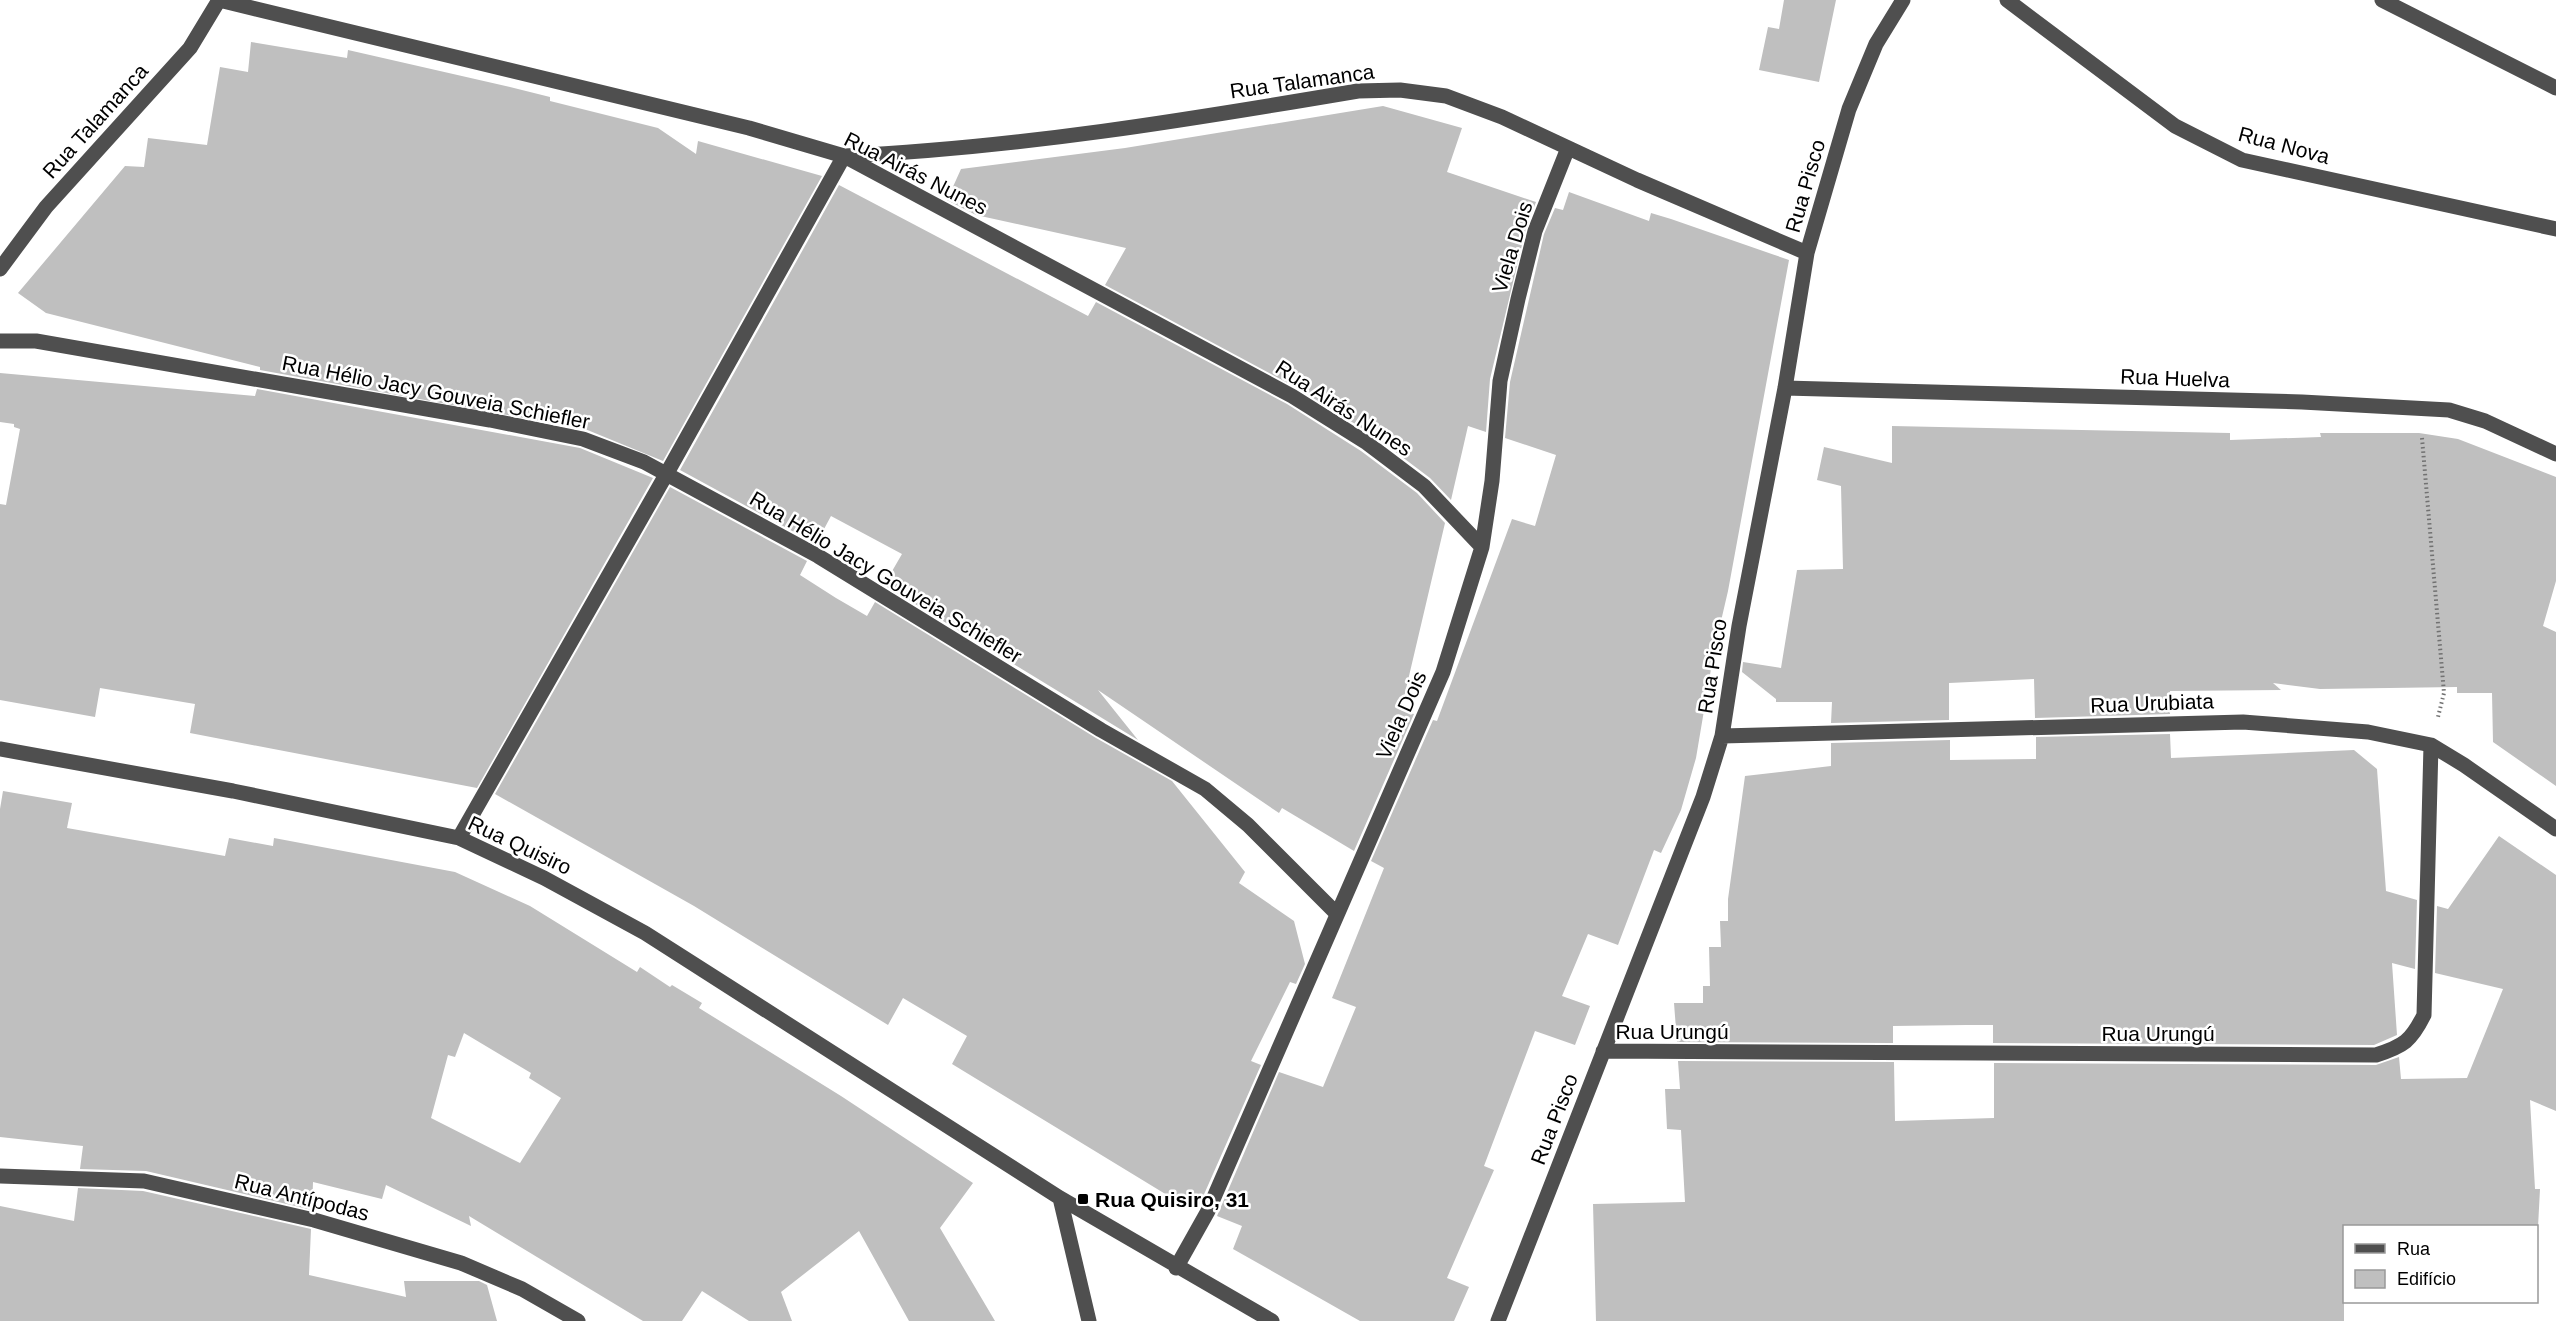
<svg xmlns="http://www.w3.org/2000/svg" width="2556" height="1321" font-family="Helvetica,sans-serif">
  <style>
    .building { fill: #bfbfbf; fill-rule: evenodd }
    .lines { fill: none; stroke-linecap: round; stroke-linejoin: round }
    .path { stroke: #717171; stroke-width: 4; stroke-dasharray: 1.5 3; stroke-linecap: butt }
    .minor { stroke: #4f4f4f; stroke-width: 15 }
    .poi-dot { fill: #000; stroke: #fff; stroke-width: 2 }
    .labels { text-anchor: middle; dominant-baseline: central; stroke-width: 5; stroke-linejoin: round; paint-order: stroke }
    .street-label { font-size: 21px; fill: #000; stroke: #fff }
    .poi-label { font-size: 21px; font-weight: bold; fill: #000; stroke: #fff; text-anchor: start }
  </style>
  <rect width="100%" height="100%" fill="#fff"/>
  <path class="building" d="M 1784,0 L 1836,0 L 1819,82 L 1759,70 L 1768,27 L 1779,29 Z
    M 251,42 L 347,58 L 348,50 L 510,87 L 550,97 L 550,101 L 658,128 L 696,154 L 698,141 L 822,176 L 663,461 L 585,429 L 260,370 L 260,367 L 46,313 L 18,293 L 125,166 L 144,167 L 148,138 L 207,145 L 220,67 L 248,72 Z
    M 1383,106 L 1462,128 L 1447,172 L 1536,202 L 1526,228 L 1490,379 L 1486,432 L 1468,426 L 1451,500 L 1430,478 L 1373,435 L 1297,388 L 1105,285 L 1126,248 L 976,215 L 947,200 L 961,169 L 1125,148 Z
    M 839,185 L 1088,316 L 1096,302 L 1287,404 L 1361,451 L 1417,493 L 1445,523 L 1401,710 L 1414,714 L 1354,851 L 1282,808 L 1279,813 L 1098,690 L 1138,740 L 884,585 L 902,554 L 831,516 L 816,544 L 680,470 Z
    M 1569,192 L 1649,221 L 1651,213 L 1671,219 L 1789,260 L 1728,591 L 1714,651 L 1696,758 L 1681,810 L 1661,853 L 1654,850 L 1618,945 L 1588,934 L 1562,996 L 1590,1006 L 1575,1045 L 1535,1031 L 1484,1166 L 1494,1170 L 1447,1278 L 1469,1287 L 1454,1321 L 1360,1321 L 1233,1249 L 1242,1226 L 1217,1216 L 1279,1072 L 1323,1087 L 1356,1007 L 1332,998 L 1384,868 L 1371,861 L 1433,720 L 1437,721 L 1512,519 L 1535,526 L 1556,455 L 1505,438 L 1510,382 L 1544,234 L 1555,208 L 1563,210 Z
    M 0,373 L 255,396 L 257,389 L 580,448 L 653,478 L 477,788 L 190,733 L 195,704 L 100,688 L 95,717 L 0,700 L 0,504 L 6,505 L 20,429 L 14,427 L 14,424 L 0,422 Z
    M 1892,426 L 2230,433 L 2230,440 L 2321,437 L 2320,433 L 2419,433 L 2458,439 L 2556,477 L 2556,581 L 2543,626 L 2556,632 L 2556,786 L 2493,742 L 2492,693 L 2457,693 L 2457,687 L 2320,689 L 2273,683 L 2281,690 L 2170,691 L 2170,714 L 2035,718 L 2034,679 L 1949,683 L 1949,720 L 1831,723 L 1832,702 L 1776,702 L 1776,699 L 1742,672 L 1743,662 L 1781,668 L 1797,570 L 1843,569 L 1841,486 L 1817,480 L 1824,447 L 1892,463 Z
    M 670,487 L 807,561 L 800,575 L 836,598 L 867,616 L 875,602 L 1096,738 L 1172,781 L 1245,872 L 1239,883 L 1294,921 L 1305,964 L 1296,984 L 1290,982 L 1251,1061 L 1261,1065 L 1198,1208 L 1167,1195 L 952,1064 L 967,1036 L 903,998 L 888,1025 L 694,906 L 495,794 Z
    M 2170,734 L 2171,758 L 2354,750 L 2377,769 L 2386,891 L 2417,900 L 2415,969 L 2392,963 L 2397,1035 L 2374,1045 L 1993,1043 L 1993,1025 L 1966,1025 L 1893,1026 L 1893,1043 L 1677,1042 L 1674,1003 L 1703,1003 L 1703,986 L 1710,986 L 1709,947 L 1721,947 L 1720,921 L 1728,921 L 1728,899 L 1745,776 L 1831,766 L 1831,743 L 1950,740 L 1950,760 L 2036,759 L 2036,737 Z
    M 3,791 L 72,803 L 67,828 L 225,856 L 229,838 L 273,846 L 274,838 L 455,872 L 530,906 L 637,972 L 640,967 L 670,987 L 672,985 L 702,1003 L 699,1008 L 841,1096 L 973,1183 L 940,1228 L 995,1321 L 909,1321 L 859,1231 L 781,1292 L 792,1321 L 749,1321 L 702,1291 L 682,1321 L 643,1321 L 469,1216 L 471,1226 L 386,1185 L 382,1199 L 313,1182 L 312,1210 L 146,1171 L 80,1169 L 83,1146 L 0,1137 L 0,809 ZM 464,1033 L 531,1073 L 529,1078 L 561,1098 L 520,1163 L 431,1118 L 448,1055 L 455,1057 Z
    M 2499,836 L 2556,875 L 2556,1111 L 2530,1100 L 2535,1189 L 2540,1189 L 2538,1227 L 2344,1227 L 2344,1321 L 1596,1321 L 1593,1204 L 1685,1202 L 1681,1130 L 1667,1129 L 1665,1089 L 1680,1089 L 1678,1061 L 1894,1062 L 1895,1121 L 1994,1118 L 1994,1063 L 2376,1065 L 2399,1057 L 2401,1079 L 2467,1078 L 2503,989 L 2435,973 L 2437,906 L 2448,909 Z
    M 78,1188 L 143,1191 L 311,1229 L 309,1275 L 406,1297 L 404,1281 L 479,1281 L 487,1285 L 497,1321 L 0,1321 L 0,1206 L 74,1221 Z"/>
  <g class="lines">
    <path class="path" d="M 2422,438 L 2444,693 L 2438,717"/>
    <path class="minor" d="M 219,0 L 749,128 L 844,156 L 1292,396 L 1367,443 L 1424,486 L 1482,547
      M 2007,0 L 2175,126 L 2242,160 L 2556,229
      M 2382,0 L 2556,88
      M 0,269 L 46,207 L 190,48 L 219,0
      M 0,341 L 36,341 L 490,420 L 583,439 L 644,462 L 818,556 L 1101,730 L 1205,789 L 1248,825 L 1337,914
      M 1785,388 L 2302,402 L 2449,410 L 2485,421 L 2556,454
      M 1722,736 L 2243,722 L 2368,732 L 2431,745 L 2464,765 L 2556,829
      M 0,749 L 233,791 L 459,838 L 544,878 L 645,933 L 1060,1198 L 1272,1321
      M 459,838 L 667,473 L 844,156 C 1017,148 1187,120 1358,91 L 1400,90 L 1446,96 L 1502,117 L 1637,180 L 1807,253
      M 1603,1051 L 2376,1055 C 2404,1046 2411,1041 2424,1015 L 2431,745
      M 0,1176 L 144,1181 L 314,1220 L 461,1263 L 522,1289 L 578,1321
      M 1060,1198 L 1089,1321
      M 1176,1268 L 1208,1211 L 1443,672 L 1482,547 L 1492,481 L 1500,381 L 1518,299 L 1535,231 L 1568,148
      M 1498,1321 L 1703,797 L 1722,736 L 1739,626 L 1785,388 L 1807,253 L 1849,109 L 1876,44 L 1903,0"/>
  </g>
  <rect class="poi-dot" x="1077" y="1193" width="12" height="12" rx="3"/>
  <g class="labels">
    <g class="street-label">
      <text transform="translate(1302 81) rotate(-8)">Rua Talamanca</text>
      <text transform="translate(95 121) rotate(-48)">Rua Talamanca</text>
      <text transform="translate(2284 145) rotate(15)">Rua Nova</text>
      <text transform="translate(916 173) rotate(27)">Rua Airás Nunes</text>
      <text transform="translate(1805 186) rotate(-74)">Rua Pisco</text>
      <text transform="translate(1512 247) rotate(-73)">Viela Dois</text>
      <text transform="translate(2175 378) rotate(2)">Rua Huelva</text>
      <text transform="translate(436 392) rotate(11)">Rua Hélio Jacy Gouveia Schiefler</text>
      <text transform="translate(1344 408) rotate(33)">Rua Airás Nunes</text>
      <text transform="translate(886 577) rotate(31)">Rua Hélio Jacy Gouveia Schiefler</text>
      <text transform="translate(1712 666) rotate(-81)">Rua Pisco</text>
      <text transform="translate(2152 703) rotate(-2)">Rua Urubiata</text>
      <text transform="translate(1401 715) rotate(-66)">Viela Dois</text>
      <text transform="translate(520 845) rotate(25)">Rua Quisiro</text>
      <text x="1672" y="1031">Rua Urungú</text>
      <text x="2158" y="1033">Rua Urungú</text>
      <text transform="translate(1554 1119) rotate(-69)">Rua Pisco</text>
      <text transform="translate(302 1197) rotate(14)">Rua Antípodas</text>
    </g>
    <g class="poi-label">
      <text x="1095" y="1199">Rua Quisiro, 31</text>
    </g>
  </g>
  <rect x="2343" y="1225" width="195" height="78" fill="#ffffff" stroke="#999999" stroke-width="1.5"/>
  <rect x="2355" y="1244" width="30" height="9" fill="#4f4f4f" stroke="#999999" stroke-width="1.5"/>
  <text x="2397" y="1255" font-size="18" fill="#000000">Rua</text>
  <rect x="2355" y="1270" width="30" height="18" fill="#bfbfbf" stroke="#999999" stroke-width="1.5"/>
  <text x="2397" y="1285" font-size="18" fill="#000000">Edifício</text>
</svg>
